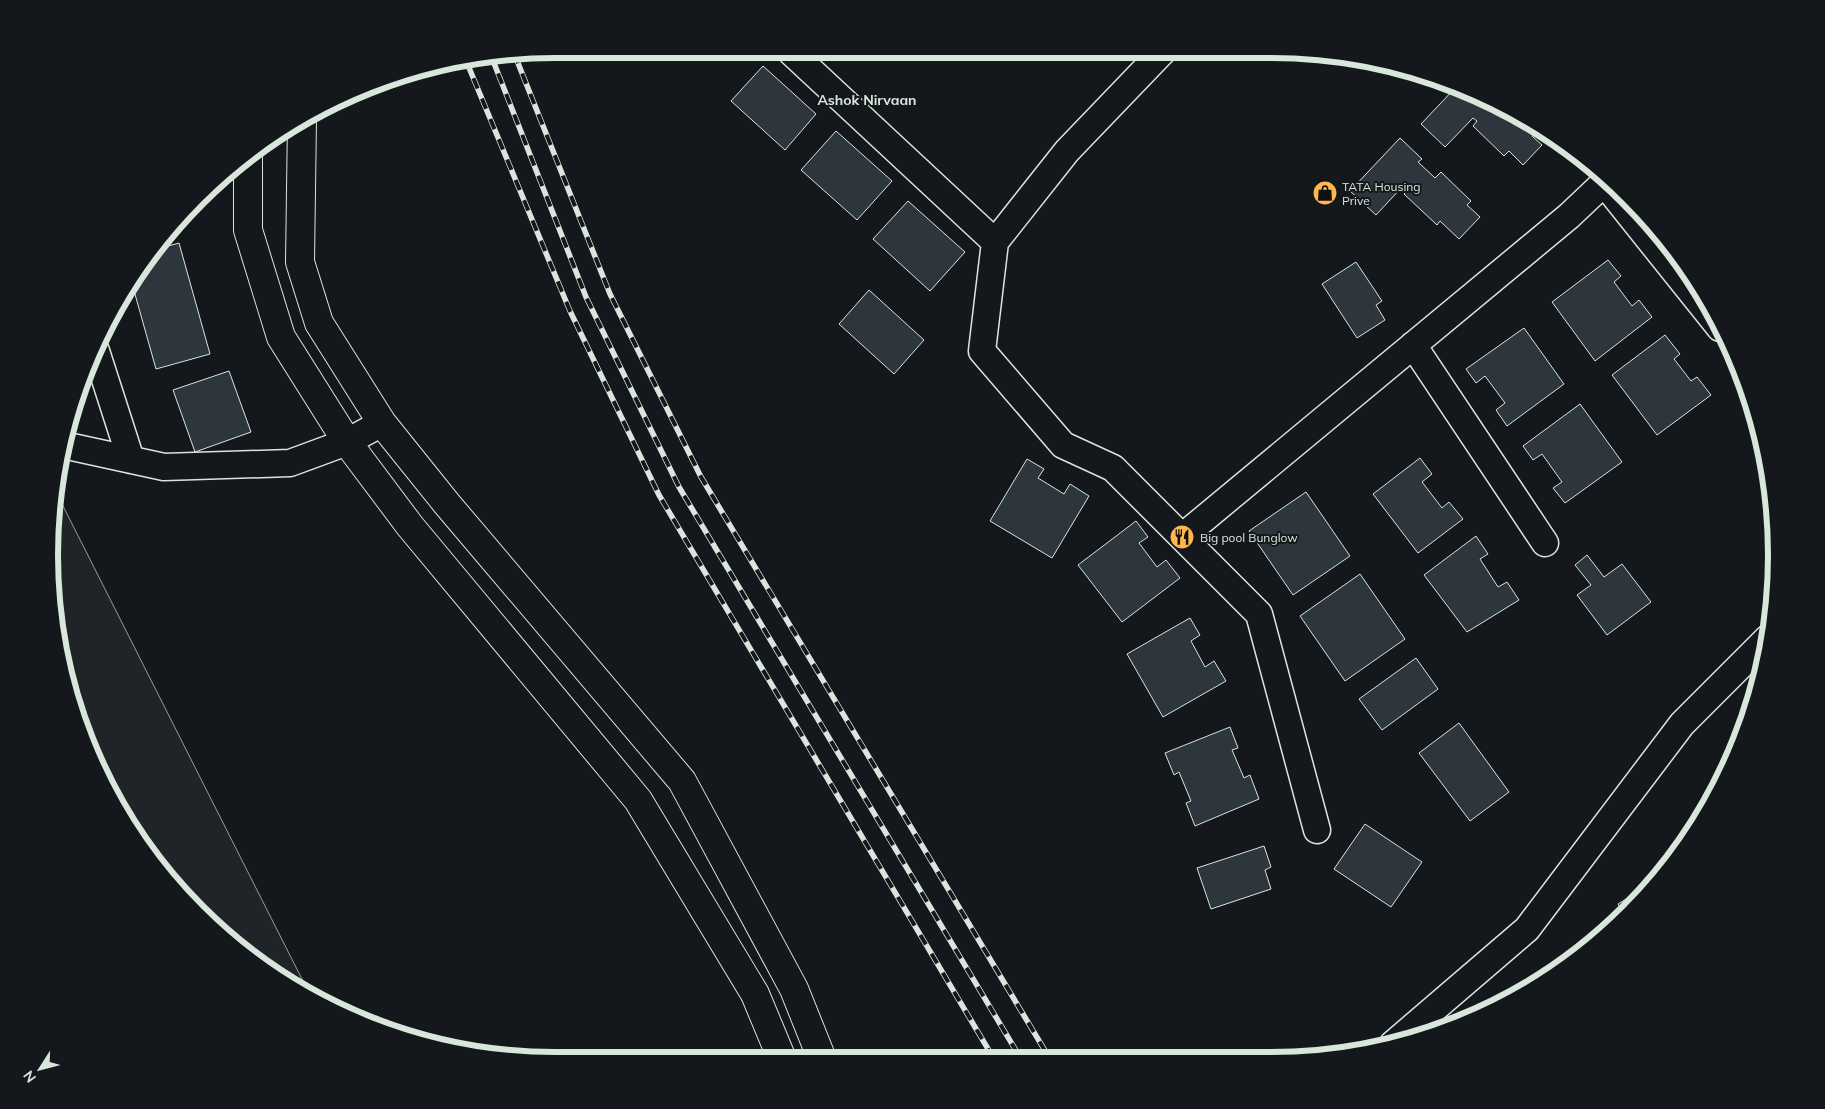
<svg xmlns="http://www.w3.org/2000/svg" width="1825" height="1109" font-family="Mulish,sans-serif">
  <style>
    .green { fill: #202428; stroke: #939e99 }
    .building { fill: #2c363c; stroke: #d8e6dc }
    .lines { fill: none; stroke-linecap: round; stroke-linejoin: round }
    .street-casing { stroke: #d8e6dc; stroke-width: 29 }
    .highway-casing { stroke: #d8e6dc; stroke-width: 30 }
    .street { stroke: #14181c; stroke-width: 26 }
    .highway { stroke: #14181c; stroke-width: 28 }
    .rail-casing { stroke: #d8e6dc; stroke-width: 5.5 }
    .rail { stroke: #14181c; stroke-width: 4; stroke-dasharray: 11; stroke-linecap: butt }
    .labels { text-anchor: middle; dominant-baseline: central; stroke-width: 4; stroke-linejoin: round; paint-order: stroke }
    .poi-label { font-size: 12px; fill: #d8e6dc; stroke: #14181c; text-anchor: start }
    .neighbourhood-label { font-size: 14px; font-weight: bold; fill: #d8e6dc; stroke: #14181c }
    .rim { fill: none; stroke: #d8e6dc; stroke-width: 6 }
  </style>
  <rect width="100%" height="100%" fill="#14181c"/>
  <path class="green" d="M 53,493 L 60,500 L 309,993 L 273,975 L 197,912 L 153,862 L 101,778 L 76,717 L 58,653 L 49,555 Z"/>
  <path class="building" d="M 763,66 L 816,114 L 785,150 L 731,101 Z
    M 1456,87 L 1532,125 L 1538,130 L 1532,136 L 1542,145 L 1523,165 L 1509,151 L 1504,156 L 1473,126 L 1477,121 L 1473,118 L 1445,147 L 1421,124 Z
    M 836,131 L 892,181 L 857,220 L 801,170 Z
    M 1400,138 L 1422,159 L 1418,162 L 1435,178 L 1441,172 L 1471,201 L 1467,205 L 1480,217 L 1459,239 L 1440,221 L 1437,225 L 1404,194 L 1407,191 L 1403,186 L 1376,215 L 1350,191 Z
    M 908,201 L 965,252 L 930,291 L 873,239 Z
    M 179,243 L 210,354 L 156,369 L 131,280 L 134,273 L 153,250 Z
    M 1608,260 L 1621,276 L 1614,282 L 1632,306 L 1639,300 L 1652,317 L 1595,361 L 1552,302 Z
    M 1356,262 L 1382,301 L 1376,305 L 1385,320 L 1357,338 L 1322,284 Z
    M 869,290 L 924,340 L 894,374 L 839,324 Z
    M 1524,328 L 1564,384 L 1507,426 L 1496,410 L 1505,403 L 1485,376 L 1476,383 L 1466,369 Z
    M 1665,335 L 1680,354 L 1674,359 L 1691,381 L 1697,377 L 1711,395 L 1657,435 L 1612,375 Z
    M 229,371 L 251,432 L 195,452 L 173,390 Z
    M 1580,404 L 1622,462 L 1565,503 L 1553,488 L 1562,482 L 1542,454 L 1533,460 L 1523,446 Z
    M 1420,458 L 1432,474 L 1422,482 L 1442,508 L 1449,502 L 1463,519 L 1418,553 L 1373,494 Z
    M 1027,459 L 1044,469 L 1038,478 L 1064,494 L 1070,484 L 1089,496 L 1052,558 L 990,521 Z
    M 1306,492 L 1350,556 L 1293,595 L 1249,531 Z
    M 1136,521 L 1148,537 L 1139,543 L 1157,567 L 1166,560 L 1180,578 L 1122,622 L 1078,565 Z
    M 1476,536 L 1488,554 L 1480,559 L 1498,587 L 1507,582 L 1519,600 L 1467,632 L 1424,575 Z
    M 1587,555 L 1604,577 L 1622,564 L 1651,602 L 1607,635 L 1577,595 L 1591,585 L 1575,565 Z
    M 1360,574 L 1405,639 L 1345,681 L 1300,616 Z
    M 1190,618 L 1200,635 L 1191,641 L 1205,667 L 1214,661 L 1226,681 L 1163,717 L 1127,654 Z
    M 1416,658 L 1438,689 L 1382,730 L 1359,699 Z
    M 1459,723 L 1509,792 L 1470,821 L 1419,753 Z
    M 1230,727 L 1238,748 L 1232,750 L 1244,778 L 1250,775 L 1259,799 L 1195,826 L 1186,803 L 1191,801 L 1179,772 L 1174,775 L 1165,753 Z
    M 1365,824 L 1422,862 L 1391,907 L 1334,869 Z
    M 1264,846 L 1271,867 L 1265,870 L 1271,889 L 1211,909 L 1197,868 Z
    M 1644,888 L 1644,889 L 1623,913 L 1618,904 Z"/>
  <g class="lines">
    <defs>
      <path id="street" d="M 1164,50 L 1067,151 L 995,242 L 982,351 L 1063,445 L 1113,468 L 1259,614 L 1317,830
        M 791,52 L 995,242
        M 1604,183 L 1720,328
        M 1413,345 L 1545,543
        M 96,351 L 131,460
        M 63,445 L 164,467 L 290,463 L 347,442 L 382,423
        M 1182,537 L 1569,216 L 1607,180
        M 1393,1044 L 1527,929 L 1682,724 L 1768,638"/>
      <path id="highway" d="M 302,119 L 300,262 L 319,323 L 382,423 L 447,504 L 682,781 L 794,989 L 822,1059
        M 248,152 L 248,230 L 281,337 L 347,442 L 410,526 L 638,800 L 755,994 L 782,1059"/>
    </defs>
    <use href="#street" class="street-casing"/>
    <use href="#highway" class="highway-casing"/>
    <use href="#street" class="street"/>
    <use href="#highway" class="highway"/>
    <defs>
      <path id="rail" d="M 490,53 L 586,297 L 679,487 L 1021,1059
        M 514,53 L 610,294 L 701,477 L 1050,1059
        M 465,58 L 570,311 L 659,495 L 994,1059"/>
    </defs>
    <use href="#rail" class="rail-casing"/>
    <use href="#rail" class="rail"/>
  </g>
  <defs>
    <symbol id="shop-disc" viewBox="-11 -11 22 22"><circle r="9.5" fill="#ffb74d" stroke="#14181c"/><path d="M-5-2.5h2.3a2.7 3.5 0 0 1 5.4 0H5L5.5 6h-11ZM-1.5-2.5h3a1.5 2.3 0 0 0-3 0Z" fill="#111"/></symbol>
    <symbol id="restaurant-disc" viewBox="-11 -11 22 22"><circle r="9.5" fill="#ffb74d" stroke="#14181c"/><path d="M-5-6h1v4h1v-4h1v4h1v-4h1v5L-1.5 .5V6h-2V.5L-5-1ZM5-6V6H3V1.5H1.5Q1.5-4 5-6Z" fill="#111"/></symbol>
  </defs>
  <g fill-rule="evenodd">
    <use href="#shop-disc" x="1311" y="179" width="28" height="28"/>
    <use href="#restaurant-disc" x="1168" y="523" width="28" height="28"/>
  </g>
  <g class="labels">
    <g class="poi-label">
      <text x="1342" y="186">TATA Housing<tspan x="1342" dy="14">Prive</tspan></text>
      <text x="1200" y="537">Big pool Bunglow</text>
    </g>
    <g class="neighbourhood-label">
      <text x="867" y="100">Ashok Nirvaan</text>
    </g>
  </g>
  <path d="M0 0H1825V1109H0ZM555 58H1271A497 497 0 0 1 1768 555V555A497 497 0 0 1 1271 1052H555A497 497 0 0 1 58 555V555A497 497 0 0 1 555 58Z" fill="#14181c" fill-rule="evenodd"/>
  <path class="rim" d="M555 58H1271A497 497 0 0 1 1768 555V555A497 497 0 0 1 1271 1052H555A497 497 0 0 1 58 555V555A497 497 0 0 1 555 58Z"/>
  <g transform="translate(40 1069) rotate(234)" stroke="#14181c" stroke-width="4" paint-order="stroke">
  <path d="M0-4L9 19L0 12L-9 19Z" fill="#d8e6dc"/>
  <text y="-8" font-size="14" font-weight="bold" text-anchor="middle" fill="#d8e6dc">N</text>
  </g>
</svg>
